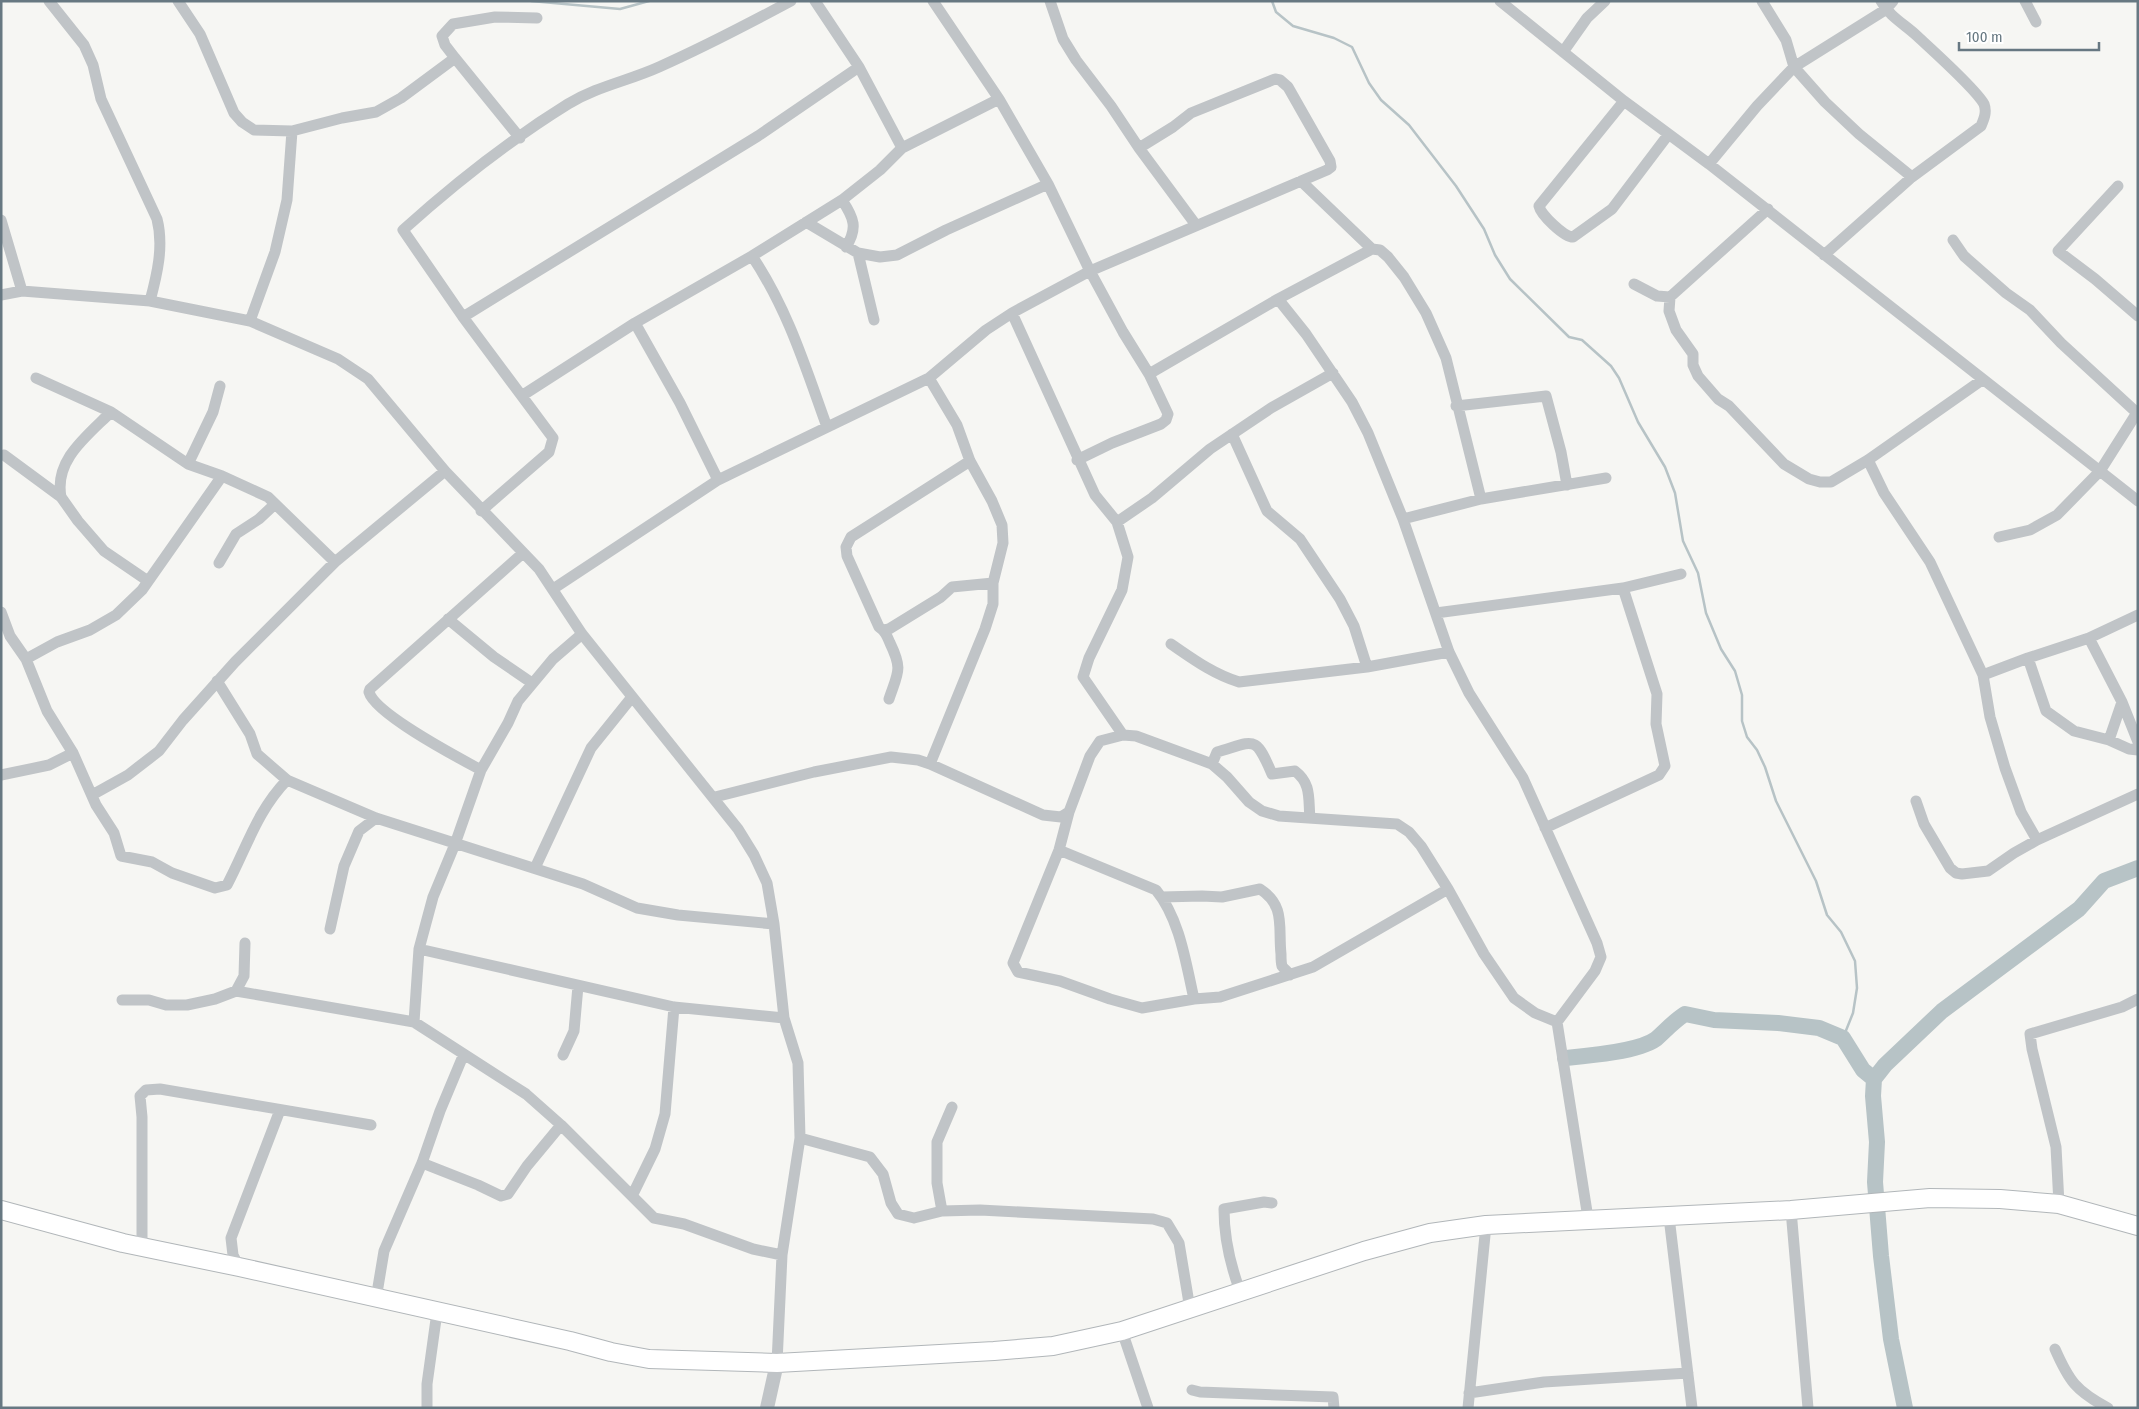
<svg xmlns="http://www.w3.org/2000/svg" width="2139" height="1409" font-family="'Fira Sans Condensed',sans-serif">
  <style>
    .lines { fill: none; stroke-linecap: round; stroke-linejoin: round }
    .stream { stroke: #b7c3c6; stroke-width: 2.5 }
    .river { stroke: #b7c3c6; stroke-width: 16 }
    .primary-casing { stroke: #b1b6b9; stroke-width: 20 }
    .minor { stroke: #c0c4c7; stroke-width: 11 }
    .tertiary { stroke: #c0c4c7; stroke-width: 14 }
    .primary { stroke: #fff; stroke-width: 18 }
  </style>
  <rect width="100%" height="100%" fill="#f6f6f3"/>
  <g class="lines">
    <path class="stream" d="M 531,1 L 620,9 L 649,1
      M 1272,1 L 1276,12 L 1293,26 L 1334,38 L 1352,47 L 1369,83 L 1381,100 L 1409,125 L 1456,186 L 1484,229 L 1495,255 L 1510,279 L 1569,337 L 1582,340 L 1611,366 L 1619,378 L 1638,422 L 1665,467 L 1675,493 L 1683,541 L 1698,573 L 1706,613 L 1721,649 L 1735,671 L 1742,695 L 1742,721 L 1747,737 L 1757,750 L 1765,767 L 1776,801 L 1816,881 L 1827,915 L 1841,932 L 1855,961 L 1857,988 L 1853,1013 L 1843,1038"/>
    <path class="river" d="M 1565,1058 C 1587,1056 1638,1052 1656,1039 C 1666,1030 1674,1021 1685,1014 L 1714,1020 L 1778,1023 L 1819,1028 L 1843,1038 L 1863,1070 L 1874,1079
      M 1905,1408 L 1891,1339 L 1881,1256 L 1875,1182 L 1877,1142 L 1873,1096 L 1874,1079 L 1885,1065 L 1942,1011 L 2079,909 L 2104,881 L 2138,868"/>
    <defs>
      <path id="primary" d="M 1,1210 L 123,1243 L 239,1267 L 570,1341 L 611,1352 L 649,1359 L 777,1363 L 994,1351 L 1053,1346 L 1122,1331 L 1364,1251 L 1430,1233 L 1486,1225 L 1791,1210 L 1930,1198 L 2000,1199 L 2059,1204 L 2138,1226"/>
    </defs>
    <use href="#primary" class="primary-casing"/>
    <path class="minor" d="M 49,1 L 84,45 L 93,65 L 101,99 L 157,219 C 164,246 157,275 150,301
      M 178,1 L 200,34 L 234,113 L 242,122 L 254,130 L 292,131 L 342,118 L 376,112 L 401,98 L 455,58
      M 815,1 L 859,67 L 902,148
      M 933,1 L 999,99 L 1048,184 L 1090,271 L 1123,332 L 1149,374 L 1168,414 L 1166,420 L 1161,424 L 1112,443 L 1077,460
      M 1050,1 L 1063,39 L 1076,60 L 1111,106 L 1139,148 L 1196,225
      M 1500,1 L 1624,101 L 1709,164 L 2138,501
      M 1762,1 L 1786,40 L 1794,67 L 1825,102 L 1859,134 L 1912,177
      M 2025,1 L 2036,22
      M 1563,52 L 1587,18 L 1605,1
      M 1624,101 L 1539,206 C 1541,215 1564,237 1573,237 L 1612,209 L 1668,135
      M 520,138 L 455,58 L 445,45 L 442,36 L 453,24 L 495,17 L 537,18
      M 1709,164 L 1757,106 L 1794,67 L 1885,10 L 1893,1
      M 1301,181 L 1372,249
      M 2118,186 L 2058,251 L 2095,279 L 2138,316
      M 842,200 C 854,218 858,228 846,247
      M 1,220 L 22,291
      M 806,222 L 858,253 L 880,257 L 897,255 L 946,230 L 1048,184
      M 1953,240 L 1964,256 L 2006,293 L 2030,310 L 2061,343 L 2137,413
      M 858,253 L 874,320
      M 1824,255 L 1912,177 L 1981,126 C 1984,119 1987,112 1984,104 C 1976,89 1931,49 1916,35 C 1904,24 1889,16 1881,1
      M 752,256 C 788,310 805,366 827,427
      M 1634,284 L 1657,296 L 1670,297 L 1768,209
      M 1,295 L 22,291 L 150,301 L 250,321 L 338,359 L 368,379 L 445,471 L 539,569 L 582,634 L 738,829 L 754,855 L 767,883 L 774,924 L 784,1018 L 798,1063 L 800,1138 L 782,1255 L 777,1363
      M 1670,297 L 1669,311 L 1676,330 L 1693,354 L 1693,365 L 1698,376 L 1718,399 L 1729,406 L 1784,464 L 1809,479 L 1820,482 L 1831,482 L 1868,460 L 1982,380
      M 1278,299 L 1306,334 L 1352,402 L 1368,433 L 1403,519 L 1449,652 L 1469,693 L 1523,778 L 1597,943 L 1601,957 L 1595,971 L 1557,1022 L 1588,1218
      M 1012,313 L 1095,495 L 1117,522 L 1128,557 L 1122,590 L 1089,658 L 1083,677 L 1123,735
      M 463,317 L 758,136 L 859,67
      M 250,321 L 275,252 L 287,200 L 292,131
      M 635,323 L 680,403 L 718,480
      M 1149,374 L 1278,299 L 1372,249 L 1380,250 L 1388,257 L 1404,277 L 1426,313 L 1446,358 L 1481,499
      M 36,378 L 111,412 L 188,464 L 222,476 L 268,497 L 335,562
      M 929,378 L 957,425 L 970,461 L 992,501 L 1002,525 L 1003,543 L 993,583 L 993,604 L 985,629 L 930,764
      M 523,395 L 635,323 L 752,256 L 842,200 L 880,170 L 902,148 L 999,99
      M 1456,406 L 1546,396 L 1561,452 L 1567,485
      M 1232,434 L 1267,511 L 1300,539 L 1340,599 L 1354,626 L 1367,667
      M 4,455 L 61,497 L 78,521 L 104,551 L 148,581
      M 1868,460 L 1884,493 L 1930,562 L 1983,675 L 1990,717 L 2005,768 L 2021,812 L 2037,840
      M 188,464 L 213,412 L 220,386
      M 61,497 C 54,460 87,436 111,412
      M 481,511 L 549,452 L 553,438 L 463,317 L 403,230 C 454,184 510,140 568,104 C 598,86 628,81 659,67 C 704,47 748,24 791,1
      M 1403,519 L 1481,499 L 1606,478
      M 1117,522 L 1152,498 L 1210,449 L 1271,408 L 1333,373
      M 1999,537 L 2030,530 L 2057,515 L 2100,471 L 2138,411
      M 219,563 L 236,534 L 259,519 L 275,504
      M 553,589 L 718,480 L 929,378 L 986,330 L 1012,313 L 1090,271 L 1327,170 L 1331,167 L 1330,161 L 1288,87 L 1280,80 L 1275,79 L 1191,113 L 1173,127 L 1139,148
      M 1,612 L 10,636 L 26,659 L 47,711 L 73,753 L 96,805 L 114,833 L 121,856 L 152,862 L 172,873 L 215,888 L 227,885 C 247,847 257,811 287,780
      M 1436,613 L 1623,588 L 1681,574
      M 448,619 L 494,657 L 532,683
      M 884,630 L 889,629 L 941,597 L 952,587 L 993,583
      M 2089,638 L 2122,702 L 2138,742
      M 1171,644 C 1193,659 1213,674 1239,682 L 1367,667 L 1449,652
      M 2028,658 L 2046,711 L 2074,731 L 2109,740 L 2129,749 L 2138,750
      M 26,659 L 57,642 L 90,630 L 116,615 L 142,590 L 222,476
      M 1983,675 L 2028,658 L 2089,638 L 2138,615
      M 217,681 L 250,734 L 257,754 L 287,780 L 376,818 L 583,884 L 637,908 L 678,915 L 774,924
      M 889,699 C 898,672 903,670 890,643 C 887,636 885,631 879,627 L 847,556 L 846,547 L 851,537 L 970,461
      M 2109,740 L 2122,702
      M 1212,764 L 1217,752 C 1255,741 1255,734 1272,774 L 1295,771 C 1312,784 1308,799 1310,818
      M 481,770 C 459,758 375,714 369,692 L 370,689 L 523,553
      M 1,775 L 49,765 L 73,753
      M 92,795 L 128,775 L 159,751 L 183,720 L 235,662 L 335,562 L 445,471
      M 715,797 L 814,772 L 891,757 L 918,760 L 930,764 L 1043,815 L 1061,817 L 1069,812
      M 1916,801 L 1924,824 L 1950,868 L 1956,873 L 1962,874 L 1988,871 L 2014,853 L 2037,840 L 2138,794
      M 1545,828 L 1659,775 L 1665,766 L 1656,724 L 1657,694 L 1623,588
      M 1059,850 L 1156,890 C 1180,919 1186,964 1194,999
      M 535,868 L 591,748 L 632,697
      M 1448,889 L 1313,967 L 1220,997 L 1194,999 L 1142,1008 L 1110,999 L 1060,981 L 1018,972 L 1013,963 L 1059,850 L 1069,812 L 1090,756 L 1100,741 L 1123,735 L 1136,736 L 1212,764 L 1227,777 L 1249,802 L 1262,811 L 1279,816 L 1397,824 L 1409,832 L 1421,846 L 1448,889 L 1484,954 L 1514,998 L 1535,1013 L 1557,1022
      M 1162,897 L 1202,896 L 1222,897 L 1260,889 C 1286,906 1278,927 1281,954 C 1281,957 1281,963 1282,966 C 1284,969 1288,972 1290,975
      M 330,929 L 344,866 L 359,831 L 376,818
      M 419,949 L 674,1007 L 784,1018
      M 236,991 L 244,976 L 245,943
      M 122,1000 L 149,1000 L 166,1005 L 187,1005 L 215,999 L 236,991 L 414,1022 L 526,1094 L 561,1125 L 654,1218 L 684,1224 L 753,1249 L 782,1255
      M 414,1022 L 419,949 L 433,897 L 455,844 L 481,770 L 508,723 L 518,701 L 553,659 L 582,634
      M 563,1055 L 574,1031 L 578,986
      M 800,1138 L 870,1157 L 883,1174 L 891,1203 L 898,1214 L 914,1218 L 942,1211 L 980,1210 L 1153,1219 L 1167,1223 L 1179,1243 L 1190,1309
      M 422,1163 L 478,1185 L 501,1196 L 508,1194 L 527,1166 L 561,1125
      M 632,1196 L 655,1149 L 665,1114 L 674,1007
      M 2059,1204 L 2056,1147 L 2032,1049 L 2030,1034 L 2122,1007 L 2138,999
      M 1791,1210 L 1808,1408
      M 942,1211 L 937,1183 L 937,1142 L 952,1107
      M 1669,1217 L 1692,1408
      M 142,1247 L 142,1117 L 140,1096 L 146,1090 L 160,1089 L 371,1125
      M 239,1267 L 233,1255 L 231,1238 L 280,1110
      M 1240,1291 C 1230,1264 1224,1238 1224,1209 L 1264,1202 L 1272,1203
      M 376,1299 L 384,1251 L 422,1163 L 440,1111 L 463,1056
      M 1122,1331 L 1148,1408
      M 2055,1349 C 2069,1381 2076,1391 2108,1408
      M 1192,1390 L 1200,1392 L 1333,1397 L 1334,1408
      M 1469,1393 L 1544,1382 L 1688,1373
      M 427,1408 L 427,1384 L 437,1312
      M 1468,1408 L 1486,1225"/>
    <path class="tertiary" d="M 767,1408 L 777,1363"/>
    <use href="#primary" class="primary"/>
  </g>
  <rect width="2139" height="1409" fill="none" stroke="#677882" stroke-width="5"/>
  <path d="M1959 42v8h140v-8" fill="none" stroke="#677882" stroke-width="2.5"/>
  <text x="1966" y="42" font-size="15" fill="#677882" stroke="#ffffff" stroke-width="4" paint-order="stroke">100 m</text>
</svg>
